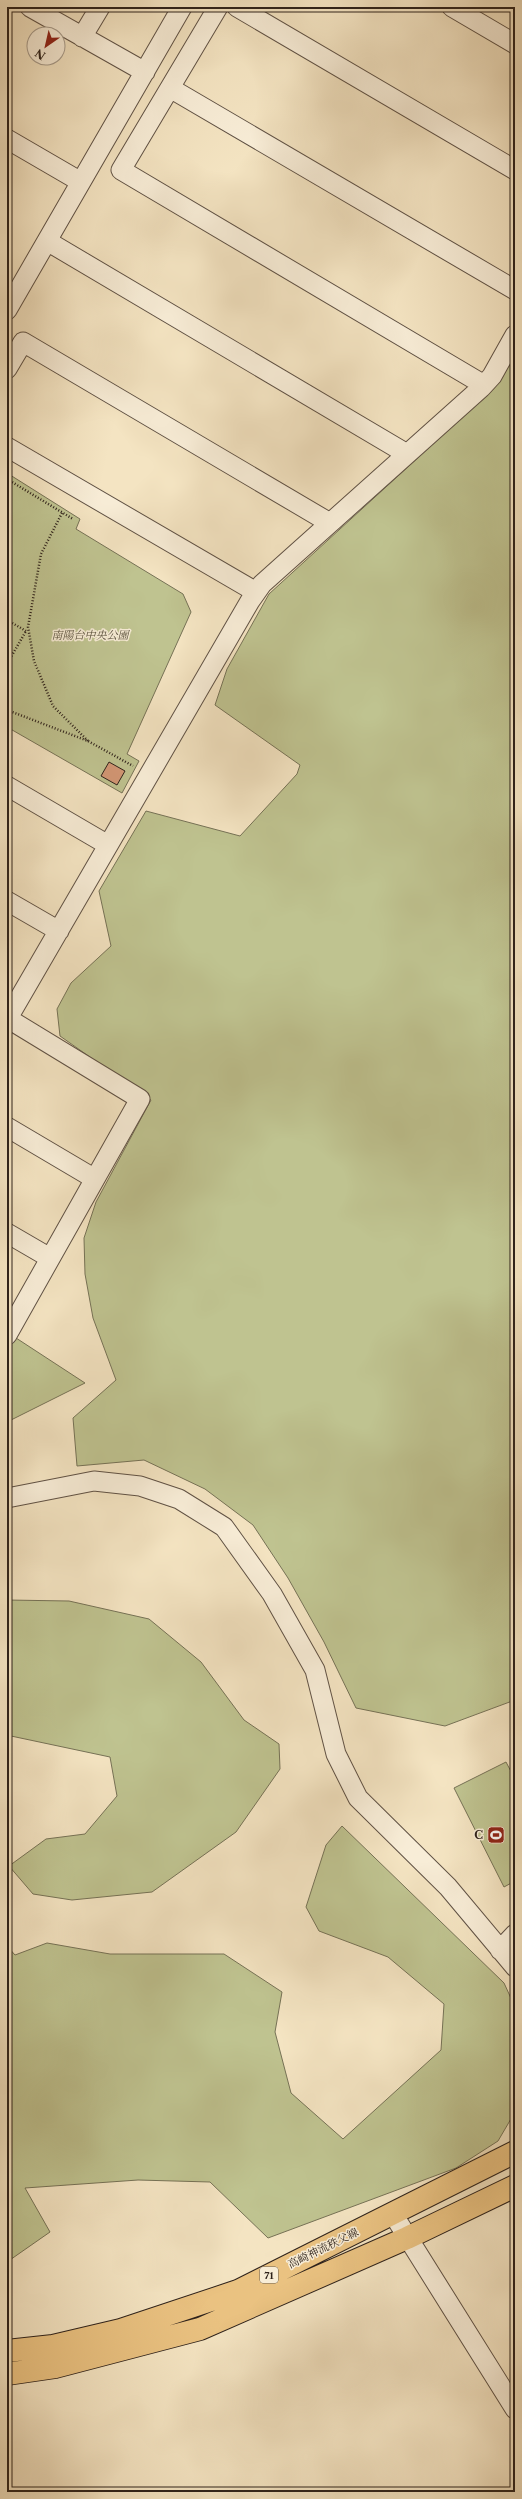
<svg xmlns="http://www.w3.org/2000/svg" width="522" height="2499" font-family="'Libre Caslon Text','Noto Serif JP',serif">
  <style>
    .green { fill: #bfc390; stroke: #767256 }
    .building { fill: #d39775; stroke: #2e221b }
    .lines { fill: none; stroke-linecap: round; stroke-linejoin: round }
    .minor-casing { stroke: #605245; stroke-width: 21 }
    .major-casing { stroke: #2e221b; stroke-width: 24 }
    .path { stroke: #2e221b; stroke-width: 2.5; stroke-dasharray: 1 2; stroke-linecap: butt }
    .minor { stroke: #f8edd7; stroke-width: 19 }
    .major { stroke: #eac281; stroke-width: 22 }
    .labels { text-anchor: middle; dominant-baseline: central; stroke-width: 3; stroke-linejoin: round; paint-order: stroke }
    .shield { fill: #f8edd7; stroke: #6b5f53; stroke-width: 1 }
    .shield-label { font-size: 10px; font-weight: bold; fill: #2e221b }
    .park-label { font-size: 11px; font-style: italic; fill: #5a523e; stroke: #f8edd7 }
    .poi-label { font-size: 11px; font-weight: bold; fill: #2e221b; stroke: #f8edd7; text-anchor: end }
    .street-label { font-size: 11px; fill: #2e221b; stroke: #f8edd7 }
  </style>
  <rect width="100%" height="100%" fill="#f4e4c2"/>
  <filter id="stains"><feTurbulence type="fractalNoise" baseFrequency=".005" numOctaves="4"/><feColorMatrix values="0 0 0 0 .2 0 0 0 0 .09 0 0 0 0 .02 0 0 0 .5 -.17"/></filter>
  <radialGradient id="worn" r=".72"><stop offset=".6" stop-color="#630" stop-opacity="0"/><stop offset="1" stop-color="#630" stop-opacity=".3"/></radialGradient>
  <path class="green" d="M 515,353 L 515,1700 L 445,1726 L 356,1708 L 324,1642 L 288,1578 L 253,1525 L 205,1489 L 144,1460 L 77,1466 L 73,1418 L 116,1380 L 93,1318 L 85,1274 L 84,1238 L 96,1202 L 151,1100 L 60,1036 L 57,1009 L 71,983 L 111,946 L 99,891 L 146,811 L 240,836 L 297,774 L 300,765 L 215,705 L 227,669 L 269,594 L 492,390 Z
    M 7,473 L 80,519 L 76,529 L 183,594 L 191,612 L 127,754 L 139,761 L 122,793 L 7,727 Z
    M 13,1336 L 85,1383 L 7,1422 L 7,1345 Z
    M 7,1600 L 69,1601 L 149,1619 L 201,1662 L 244,1720 L 279,1744 L 280,1769 L 236,1832 L 152,1892 L 72,1900 L 33,1894 L 9,1866 L 46,1839 L 85,1834 L 117,1796 L 110,1757 L 11,1736 L 7,1738 Z
    M 506,1762 L 515,1779 L 515,1881 L 504,1887 L 454,1788 Z
    M 342,1826 L 504,1983 L 515,2007 L 515,2112 L 498,2141 L 456,2168 L 268,2238 L 210,2182 L 138,2180 L 25,2188 L 50,2232 L 7,2262 L 7,1946 L 15,1955 L 47,1943 L 110,1954 L 224,1954 L 282,1992 L 275,2032 L 291,2093 L 343,2139 L 441,2050 L 444,2004 L 388,1957 L 319,1931 L 306,1907 L 326,1845 Z"/>
  <path class="building" d="M 109,762 L 125,771 L 117,785 L 101,776 Z"/>
  <g class="lines">
    <defs>
      <path id="minor" d="M 30,7 L 145,72
        M 218,7 L 121,170 L 484,385
        M 237,7 L 515,170
        M 452,7 L 515,44
        M 82,37 L 100,7
        M 170,88 L 515,290
        M 7,139 L 81,182
        M 47,241 L 407,454
        M 7,310 L 182,7
        M 7,369 L 23,342 L 330,523
        M 7,447 L 256,592
        M 7,786 L 108,845
        M 7,901 L 59,931
        M 7,1018 L 140,1099 L 7,1335
        M 8,1018 L 250,601 L 262,584 L 481,388 L 492,376 L 515,335
        M 7,1127 L 95,1179
        M 7,1233 L 50,1258
        M 7,1498 L 94,1481 L 140,1486 L 179,1499 L 224,1527 L 272,1594 L 315,1670 L 336,1754 L 358,1798 L 448,1887 L 515,1967
        M 500,1950 L 515,1934
        M 393,2214 L 515,2409"/>
      <path id="major" d="M 7,2351 L 53,2346 L 121,2330 L 238,2291 L 515,2152
        M 7,2374 L 55,2367 L 200,2329 L 407,2238 L 515,2186"/>
    </defs>
    <use href="#minor" class="minor-casing"/>
    <use href="#major" class="major-casing"/>
    <path class="path" d="M 7,479 L 73,519
      M 62,513 L 41,554 L 28,627 L 34,661 L 53,706 L 88,741
      M 7,620 L 26,631
      M 7,664 L 26,631
      M 7,710 L 88,741 L 133,766"/>
    <use href="#minor" class="minor"/>
    <use href="#major" class="major"/>
  </g>
  <defs>
    <symbol id="stadium-square" viewBox="-11 -11 22 22"><rect x="-9" y="-9" width="18" height="18" rx="4" fill="#8f2418" stroke="#f8edd7"/><path d="M0-5a6.5 5 0 1 0 0 10a6.5 5 0 1 0 0-10ZM-3.5-1.8h7v3.6h-7Z" fill="#fff"/></symbol>
  </defs>
  <g fill-rule="evenodd">
    <use href="#stadium-square" x="486" y="1825" width="20" height="20"/>
  </g>
  <g class="labels">
    <rect class="shield" x="260" y="2267" width="18" height="16" rx="3"/>
    <g class="shield-label">
      <text x="269" y="2275">71</text>
    </g>
    <g class="park-label">
      <text x="90" y="635">南陽台中央公園</text>
    </g>
    <g class="poi-label">
      <text x="483" y="1835">C</text>
    </g>
    <g class="street-label">
      <text transform="translate(323 2248) rotate(-26)">高崎神流秩父線</text>
    </g>
  </g>
  <rect width="522" height="2499" fill="none" stroke="#f4e4c2" stroke-width="24"/>
  <rect x="8" y="8" width="506" height="2483" fill="none" stroke="#2e221b" stroke-width="2"/>
  <rect x="12" y="12" width="498" height="2475" fill="none" stroke="#2e221b"/>
  <g transform="translate(46 46) rotate(214)"><circle r="19" fill="#f8edd7" stroke="#a79c8c"/>
  <path d="M0-3L7 15L0 10L-7 15Z" fill="#8f2418"/>
  <text y="-6" font-size="11" font-weight="bold" text-anchor="middle" fill="#2e221b">N</text>
  </g>
  <rect width="100%" height="100%" filter="url(#stains)"/>
  <rect width="100%" height="100%" fill="url(#worn)"/>
</svg>
